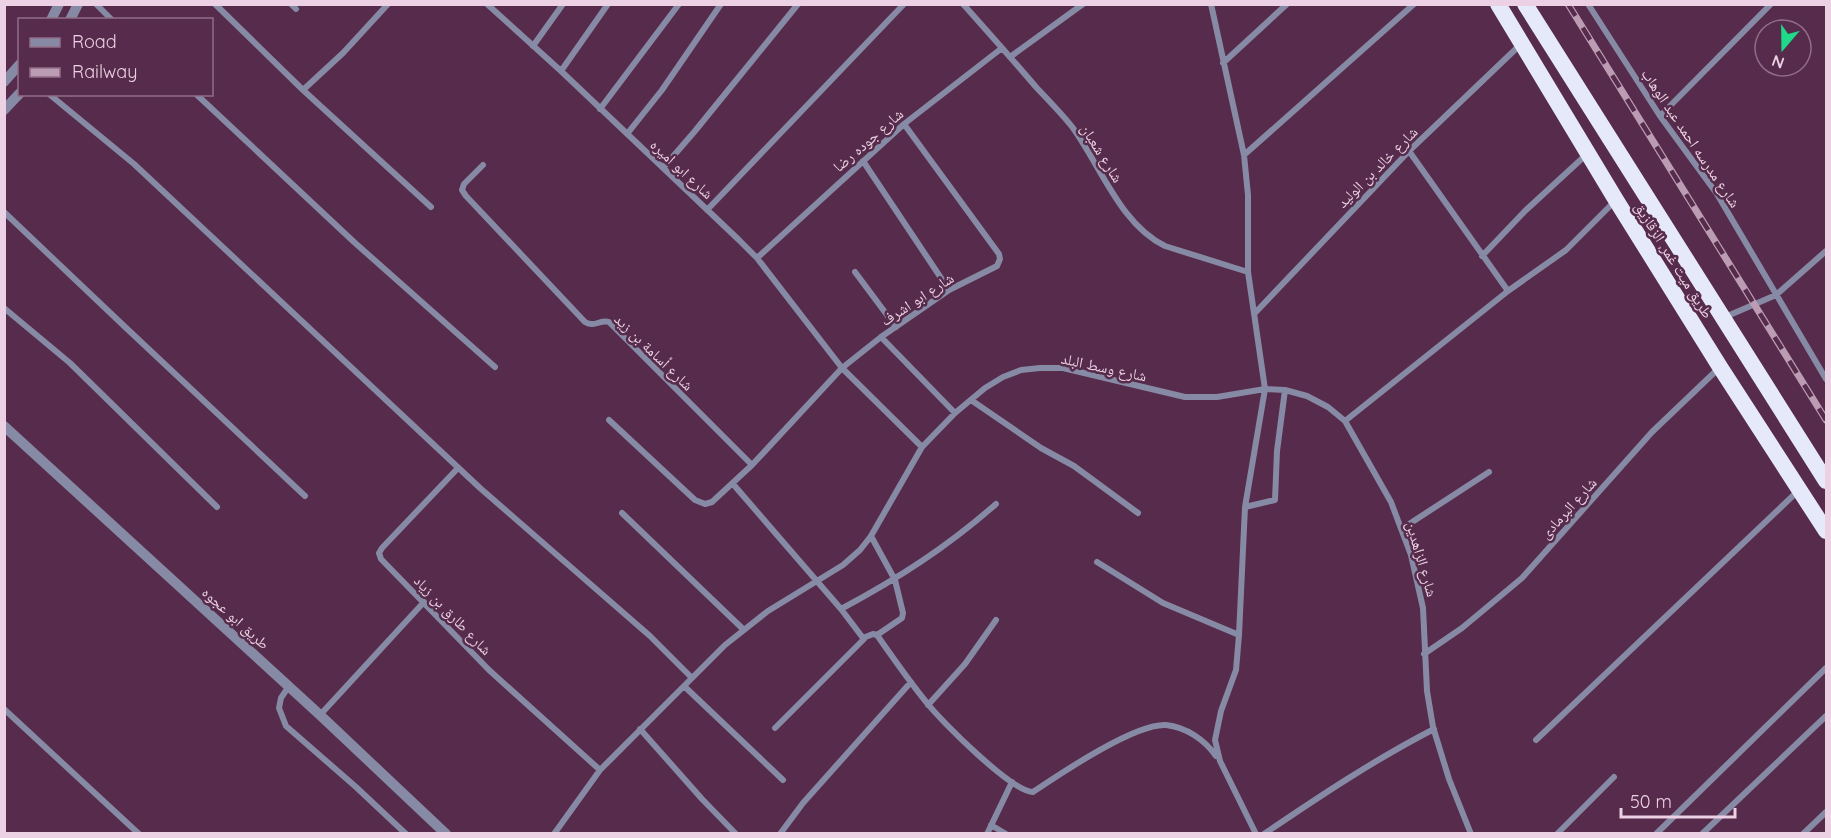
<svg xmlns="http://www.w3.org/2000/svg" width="1831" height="838" font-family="Quicksand,'Noto Naskh Arabic',sans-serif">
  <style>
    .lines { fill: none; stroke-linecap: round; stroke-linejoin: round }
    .minor { stroke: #868aa4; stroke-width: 6 }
    .tertiary { stroke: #868aa4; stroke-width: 10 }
    .trunk { stroke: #e6e9f9; stroke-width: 16 }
    .rail-casing { stroke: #bb9cb2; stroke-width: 7 }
    .rail { stroke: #562b4b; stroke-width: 4.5; stroke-dasharray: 14; stroke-linecap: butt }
    .labels { text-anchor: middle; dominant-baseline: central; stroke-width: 5; stroke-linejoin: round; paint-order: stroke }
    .street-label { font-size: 15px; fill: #ebd1e3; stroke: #562b4b }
  </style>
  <rect width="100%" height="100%" fill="#562b4b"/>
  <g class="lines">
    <path class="minor" d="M 96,4 L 112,20
      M 215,4 L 303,90 L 343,53 L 388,4
      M 291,4 L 296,9
      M 487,4 L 561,71 L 739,240 L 757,258 L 842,368 L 922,447
      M 963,4 C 988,32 1012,59 1036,87 C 1049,101 1062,114 1073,128 C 1101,167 1121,225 1165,246 L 1248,272
      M 1211,4 L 1244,155 L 1248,195 L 1248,272 L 1265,389 L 1245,507 L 1239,635 L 1236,670 L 1221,711 L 1215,740 L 1220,761 L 1256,834
      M 1588,4 L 1660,116 L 1717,194 L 1826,379
      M 533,46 L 563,4
      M 1010,57 L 1083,4
      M 1223,63 L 1287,4
      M 561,71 L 608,4
      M 303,90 L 431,207
      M 49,94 L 134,164 L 480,488 L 650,636 L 692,678
      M 196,94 L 354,242 L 495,367
      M 600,109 L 679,4
      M 1660,116 L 1771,4
      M 627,134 L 662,90 L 721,4
      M 1409,151 L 1508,291
      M 1244,155 L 1414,4
      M 863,161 L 949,290
      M 483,165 L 464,184 L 462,190 L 466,196 L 585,322 C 595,328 600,319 609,322 L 752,465
      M 663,168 L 695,131 L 798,4
      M 707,210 L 904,4
      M 4,212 L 123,325 L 305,496
      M 1482,256 L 1525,211 L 1587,154
      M 757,258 L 904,124 L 1002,48
      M 855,272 L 896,327
      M 4,308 L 70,363 L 217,507
      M 1254,314 L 1409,151 L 1521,44
      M 1725,317 L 1776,295 L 1826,251
      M 881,337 L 955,413
      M 971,400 L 1041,448 L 1074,466 L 1138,513
      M 609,420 L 695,500 L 705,504 L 712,502 L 752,465 L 842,368 L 881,337 L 949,290 L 997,266 L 1000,259 L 999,254 L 904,124
      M 1345,421 L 1508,291 L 1566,250 L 1614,202
      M 458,468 L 382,548 L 379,553 L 381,559 L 489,670 L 600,770
      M 733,484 L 841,609 L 863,638 L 873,634 L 877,635 C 893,658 909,681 927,703 C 941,721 1012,792 1033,792 C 1060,774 1135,723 1166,725 C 1186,727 1205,740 1216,756
      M 1245,507 L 1275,500 L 1277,451 L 1285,390
      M 622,513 L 744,630
      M 1403,528 L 1489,472
      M 871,536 L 895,580 L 903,613 L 902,618 L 877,635
      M 1097,562 L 1163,603 L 1239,635
      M 841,609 C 899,578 947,547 996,504
      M 1424,654 L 1462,628 L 1522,578 L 1652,432 L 1718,369
      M 289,686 L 281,698 L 279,708 L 286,726 L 356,787 L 406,834
      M 684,686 L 783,780
      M 928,705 L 965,664 L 996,620
      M 4,709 L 139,834
      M 320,715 L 424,602
      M 775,728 L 864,639
      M 640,729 L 702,799 L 736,834
      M 1536,740 L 1798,491
      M 991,825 L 1006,834
      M 554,834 L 600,770 L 725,645 L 768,611 L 843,565 L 860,550 L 871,536 L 922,447 L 955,413 L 985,388 L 1003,377 L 1021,370 L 1040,368 L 1063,368 L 1185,397 L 1217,397 L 1265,389 L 1285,390 L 1307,396 L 1328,407 L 1345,421 L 1391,502 L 1411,555 L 1423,608 L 1427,691 L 1433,727 L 1449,779 L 1471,834
      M 780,834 L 803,803 L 911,682
      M 987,834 L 1012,782
      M 1264,834 C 1320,796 1374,760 1434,729
      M 1557,834 L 1614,777
      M 1656,834 L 1826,668
      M 1702,834 L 1826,716
      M 1803,834 L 1826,812"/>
    <path class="tertiary" d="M 51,20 L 59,4
      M 70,20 L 78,4
      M 4,82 L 20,64
      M 4,110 L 20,93
      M 4,426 L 320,715 L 446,834"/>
    <path class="trunk" d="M 1498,4 L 1616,200 L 1720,367 L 1826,531
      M 1525,4 L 1826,481"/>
    <defs>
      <path id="rail" d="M 1568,4 L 1826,420"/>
    </defs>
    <use href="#rail" class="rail-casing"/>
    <use href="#rail" class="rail"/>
  </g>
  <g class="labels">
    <g class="street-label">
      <text transform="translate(1691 138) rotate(56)">شارع مدرسه احمد عبد الوهاب</text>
      <text transform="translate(868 140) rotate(-41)">شارع جوده رضا</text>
      <text transform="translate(1102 153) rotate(58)">شارع شعبان</text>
      <text transform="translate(1377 167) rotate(-45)">شارع خالد بن الوليد</text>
      <text transform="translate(682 169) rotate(43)">شارع ابو اميره</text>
      <text transform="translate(1674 260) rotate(58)">طريق ميت غمر, الزقازيق</text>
      <text transform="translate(917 299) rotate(-33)">شارع ابو اشرف</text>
      <text transform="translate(654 352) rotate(44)">شارع أسامة بن زيد</text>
      <text transform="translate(1104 367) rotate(12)">شارع وسط البلد</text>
      <text transform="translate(1568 508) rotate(-48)">شارع البرمادى</text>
      <text transform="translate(1422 559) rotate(74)">شارع الزاهدين</text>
      <text transform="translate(453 615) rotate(46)">شارع طارق بن زياد</text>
      <text transform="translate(236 618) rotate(42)">طريق ابو عجوه</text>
    </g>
  </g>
  <rect width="1831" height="838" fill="none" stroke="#ebd1e3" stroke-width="12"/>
  <rect x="18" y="18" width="195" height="78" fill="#562b4b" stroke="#926d88" stroke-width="1.5"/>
  <rect x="30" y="38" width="30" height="9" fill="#868aa4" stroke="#926d88" stroke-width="1.5"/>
  <text x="72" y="48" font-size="18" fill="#ebd1e3">Road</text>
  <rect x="30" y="68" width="30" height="9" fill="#bb9cb2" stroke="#926d88" stroke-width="1.5"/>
  <text x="72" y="78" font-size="18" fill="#ebd1e3">Railway</text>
  <g transform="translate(1783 48) rotate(200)"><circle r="28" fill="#562b4b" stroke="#926d88" stroke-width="1.5"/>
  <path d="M0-4.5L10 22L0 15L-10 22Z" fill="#1dd988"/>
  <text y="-9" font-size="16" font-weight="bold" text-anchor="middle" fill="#ebd1e3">N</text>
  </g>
  <path d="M1621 808v9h114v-9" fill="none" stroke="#ebd1e3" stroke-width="3"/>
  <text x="1630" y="808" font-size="18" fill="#ebd1e3" stroke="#562b4b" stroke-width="4.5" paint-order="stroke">50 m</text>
</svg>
